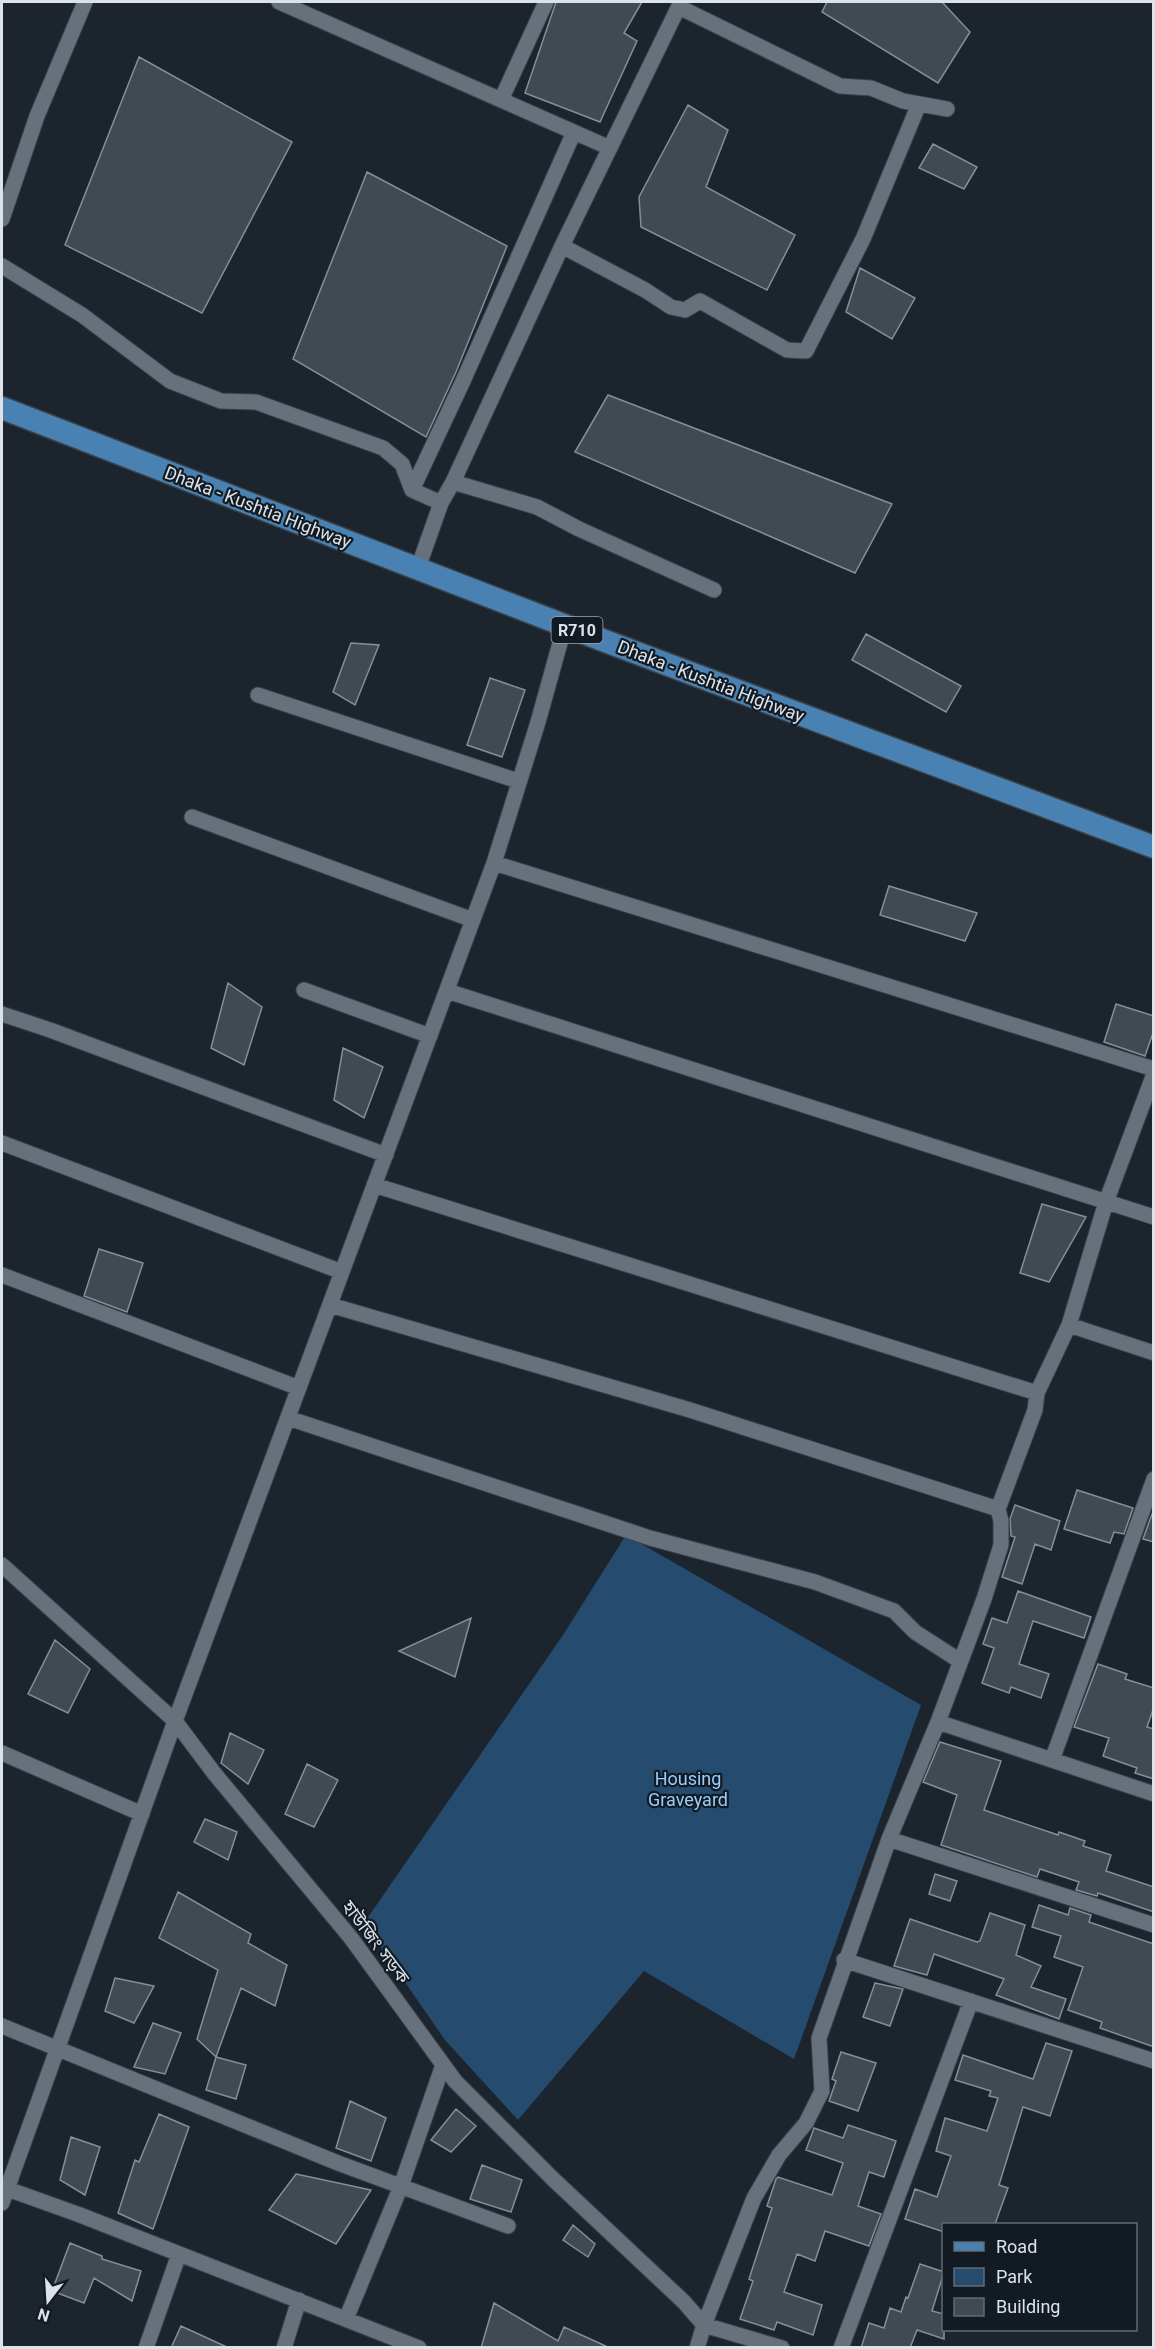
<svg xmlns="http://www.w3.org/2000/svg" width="1155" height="2349" font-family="Roboto,'Noto Sans Bengali',sans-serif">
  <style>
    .green { fill: #254c6e }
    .building { fill: #404a53; stroke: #848f99; stroke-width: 1.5 }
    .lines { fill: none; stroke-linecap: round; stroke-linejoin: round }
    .street-casing { stroke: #394148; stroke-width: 17 }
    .primary-casing { stroke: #394148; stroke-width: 25 }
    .street { stroke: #66717b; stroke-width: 15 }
    .primary { stroke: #4982b2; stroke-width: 22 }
    .labels { text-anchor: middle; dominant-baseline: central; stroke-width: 4.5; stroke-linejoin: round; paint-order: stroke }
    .shield { fill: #121b23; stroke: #9fa6ad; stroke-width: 1.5 }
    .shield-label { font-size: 16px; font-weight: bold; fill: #dce2e8 }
    .street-label { font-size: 18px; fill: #dce2e8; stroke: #121b23 }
    .park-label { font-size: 18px; fill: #99cdfc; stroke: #121b23 }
  </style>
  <rect width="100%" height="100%" fill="#1c242d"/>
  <path class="green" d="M 626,1535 L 921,1705 L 794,2059 L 644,1971 L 518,2120 L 445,2040 L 364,1923 L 563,1635 Z"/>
  <path class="building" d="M 556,2 L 642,2 L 624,33 L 637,41 L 600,122 L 525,93 Z
    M 827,2 L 942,2 L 970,32 L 938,83 L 822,12 Z
    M 139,57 L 292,142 L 202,313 L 65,245 Z
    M 688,105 L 728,130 L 706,187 L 795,235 L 767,290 L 641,227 L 639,197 Z
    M 933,144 L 977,167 L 964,189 L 919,168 Z
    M 367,172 L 507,246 L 456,372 L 426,437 L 293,359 Z
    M 860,268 L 915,298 L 892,339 L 846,312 Z
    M 608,395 L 892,504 L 855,573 L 575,452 Z
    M 866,634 L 961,686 L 946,712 L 852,660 Z
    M 351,643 L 379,645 L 355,705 L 333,692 Z
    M 490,678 L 525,690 L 502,757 L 467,745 Z
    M 889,886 L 977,913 L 965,941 L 880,915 Z
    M 228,983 L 262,1007 L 244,1065 L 211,1048 Z
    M 1116,1004 L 1154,1016 L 1154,1030 L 1145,1056 L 1104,1042 Z
    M 343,1048 L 383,1067 L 364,1118 L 334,1100 Z
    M 1042,1204 L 1086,1217 L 1049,1282 L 1020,1273 Z
    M 99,1249 L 143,1263 L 127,1312 L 84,1296 Z
    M 1077,1490 L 1133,1508 L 1124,1534 L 1114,1532 L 1110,1543 L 1064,1529 Z
    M 1015,1505 L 1060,1521 L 1051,1550 L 1035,1544 L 1022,1584 L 1002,1577 L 1015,1537 L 1011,1536 L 1010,1519 Z
    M 1152,1514 L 1154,1515 L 1154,1542 L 1143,1539 Z
    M 1018,1591 L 1091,1617 L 1084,1638 L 1033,1621 L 1019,1664 L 1049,1674 L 1041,1698 L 1011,1687 L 1009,1693 L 982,1683 L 994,1648 L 983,1644 L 992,1618 L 1007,1623 Z
    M 471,1618 L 455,1677 L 399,1651 Z
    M 55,1640 L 90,1669 L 68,1713 L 28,1694 Z
    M 1098,1664 L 1127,1674 L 1125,1679 L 1154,1688 L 1154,1707 L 1147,1727 L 1154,1729 L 1154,1779 L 1135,1773 L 1137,1768 L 1103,1756 L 1109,1738 L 1074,1727 Z
    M 230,1733 L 264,1750 L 248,1784 L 221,1763 Z
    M 940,1742 L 1001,1761 L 984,1810 L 1058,1835 L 1059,1832 L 1085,1841 L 1083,1846 L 1111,1855 L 1106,1871 L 1154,1887 L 1154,1912 L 1098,1893 L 1097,1896 L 1076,1890 L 1079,1882 L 1040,1869 L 1037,1877 L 941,1845 L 957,1795 L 923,1782 Z
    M 307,1764 L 338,1780 L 314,1827 L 285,1814 Z
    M 205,1819 L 237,1832 L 228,1860 L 194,1842 Z
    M 935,1874 L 957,1881 L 950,1901 L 929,1894 Z
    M 178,1892 L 251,1934 L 248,1943 L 287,1965 L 275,2006 L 241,1988 L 216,2057 L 197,2039 L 218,1970 L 159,1938 Z
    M 1039,1905 L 1068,1915 L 1070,1908 L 1091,1915 L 1089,1922 L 1154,1944 L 1154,2047 L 1100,2028 L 1102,2022 L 1068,2010 L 1083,1967 L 1054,1957 L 1061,1936 L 1032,1927 Z
    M 990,1913 L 1025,1925 L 1016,1955 L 1041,1966 L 1031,1987 L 1066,1999 L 1059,2019 L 996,1995 L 1004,1979 L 934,1954 L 927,1975 L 894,1966 L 910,1919 L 977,1942 L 980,1941 Z
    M 115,1978 L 154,1986 L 134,2023 L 105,2011 Z
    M 875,1983 L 903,1989 L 890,2026 L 863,2017 Z
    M 153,2023 L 181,2033 L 165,2074 L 134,2067 Z
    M 1046,2043 L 1072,2051 L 1050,2116 L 1023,2107 L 999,2185 L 1008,2188 L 995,2224 L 944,2224 L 944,2232 L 905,2219 L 915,2189 L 937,2197 L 951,2156 L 936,2151 L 945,2118 L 987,2131 L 998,2098 L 989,2096 L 991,2091 L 955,2080 L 963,2055 L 1033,2079 Z
    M 841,2052 L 876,2063 L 858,2111 L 829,2101 L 836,2081 L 832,2079 Z
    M 216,2057 L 246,2065 L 236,2099 L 206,2090 Z
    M 350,2101 L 386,2118 L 371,2161 L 336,2148 Z
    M 456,2109 L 476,2126 L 451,2152 L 431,2140 Z
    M 159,2114 L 189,2127 L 153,2229 L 118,2213 L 135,2160 L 139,2162 Z
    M 848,2125 L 896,2141 L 884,2177 L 869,2172 L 858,2206 L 881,2214 L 869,2246 L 825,2231 L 815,2261 L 797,2254 L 784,2292 L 822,2305 L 813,2335 L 777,2322 L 774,2330 L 740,2319 L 753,2281 L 749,2279 L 772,2208 L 767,2206 L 776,2179 L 778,2177 L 832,2195 L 843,2163 L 806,2150 L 814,2128 L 843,2138 Z
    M 71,2137 L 100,2147 L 85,2195 L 60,2180 Z
    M 482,2165 L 522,2180 L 511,2212 L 470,2199 Z
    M 296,2174 L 371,2190 L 336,2244 L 269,2210 Z
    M 573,2225 L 595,2244 L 588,2257 L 563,2240 Z
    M 70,2243 L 102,2256 L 102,2259 L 141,2271 L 132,2301 L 94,2278 L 84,2303 L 52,2291 Z
    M 920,2264 L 944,2272 L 932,2311 L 944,2314 L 944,2339 L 917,2330 L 910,2348 L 861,2348 L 869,2323 L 884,2328 L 890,2308 L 901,2312 L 906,2297 L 908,2298 Z
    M 494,2303 L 558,2341 L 564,2327 L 610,2348 L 481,2348 Z
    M 181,2326 L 229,2348 L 171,2348 Z"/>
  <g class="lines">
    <defs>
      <path id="street" d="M 279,2 L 610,148
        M 679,7 L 840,86 L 871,88 L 903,101 L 947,109
        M 501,100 L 546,2
        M 2,219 L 37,116 L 85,2
        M 562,246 L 645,290 L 671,307 L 685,310 L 700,301 L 787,350 L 806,351 L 863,239 L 919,104
        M 2,266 L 82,315 L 170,381 L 221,401 L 256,402 L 383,448 L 402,464 L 412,490 L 441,503
        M 453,482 L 537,507 L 579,529 L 714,590
        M 412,490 L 463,381 L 574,132
        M 418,568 L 441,503 L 453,482 L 562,246 L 681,2
        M 258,695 L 518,781
        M 192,817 L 473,920
        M 494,863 L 1154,1069
        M 304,990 L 430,1036
        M 447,991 L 1154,1217
        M 2,1014 L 50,1030 L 386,1155
        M 2,1143 L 342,1272
        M 374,1185 L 1037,1393
        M 2,1275 L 299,1388
        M 330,1305 L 690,1410 L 998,1509
        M 1069,1325 L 1154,1353
        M 288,1418 L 650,1538 L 815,1582 L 894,1611 L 915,1632 L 960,1661
        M 2,1565 L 175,1721 L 214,1773 L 351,1938 L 455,2081 L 553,2179 L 684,2302 L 704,2325 L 697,2348
        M 938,1722 L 1154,1794
        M 2,1753 L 142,1814
        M 1052,1760 L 1154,1479
        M 889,1839 L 1154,1925
        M 844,1960 L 1154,2061
        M 2,2026 L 338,2163 L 508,2226
        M 2,2187 L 80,2215 L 419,2348
        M 2,2203 L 175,1721 L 494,863 L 538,722 L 565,625
        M 346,2319 L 401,2186 L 443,2065
        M 146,2348 L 179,2254
        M 284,2348 L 299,2300
        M 782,2348 L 704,2325 L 754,2198 L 779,2155 L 806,2123 L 822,2091 L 819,2038 L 889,1839 L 938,1722 L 984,1599 L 1001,1545 L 1001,1521 L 998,1509 L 1035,1410 L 1037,1393 L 1069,1325 L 1106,1202 L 1154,1074
        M 841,2348 L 971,2001"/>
      <path id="primary" d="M 2,408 L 605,641 L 1154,847"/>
    </defs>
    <use href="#street" class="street-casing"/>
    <use href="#primary" class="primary-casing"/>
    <use href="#street" class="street"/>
    <use href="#primary" class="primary"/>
  </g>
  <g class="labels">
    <rect class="shield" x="551.5" y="617" width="51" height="26" rx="4.5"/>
    <g class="shield-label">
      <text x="577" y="630">R710</text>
    </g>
    <g class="street-label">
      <text transform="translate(258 507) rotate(21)">Dhaka - Kushtia Highway</text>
      <text transform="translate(711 681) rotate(21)">Dhaka - Kushtia Highway</text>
      <text transform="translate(376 1942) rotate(53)">হাউজিং সড়ক</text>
    </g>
    <g class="park-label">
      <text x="688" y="1778">Housing<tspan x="688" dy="21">Graveyard</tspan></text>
    </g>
  </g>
  <rect width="1155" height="2349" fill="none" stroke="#dce2e8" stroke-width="6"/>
  <rect x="942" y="2223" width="195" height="108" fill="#121b23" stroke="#636b72" stroke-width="1.5"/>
  <rect x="954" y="2242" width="30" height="9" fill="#4982b2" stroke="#636b72" stroke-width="1.5"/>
  <text x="996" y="2253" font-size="18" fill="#dce2e8">Road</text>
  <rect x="954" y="2268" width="30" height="18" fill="#254c6e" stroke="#636b72" stroke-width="1.5"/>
  <text x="996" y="2283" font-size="18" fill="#dce2e8">Park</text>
  <rect x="954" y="2298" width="30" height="18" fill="#404a53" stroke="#636b72" stroke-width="1.5"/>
  <text x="996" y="2313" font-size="18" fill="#dce2e8">Building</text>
  <g transform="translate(48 2301) rotate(197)" stroke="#121b23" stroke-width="4.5" paint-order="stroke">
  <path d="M0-4.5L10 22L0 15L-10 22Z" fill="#dce2e8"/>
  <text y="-9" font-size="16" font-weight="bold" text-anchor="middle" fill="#dce2e8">N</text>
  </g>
</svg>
